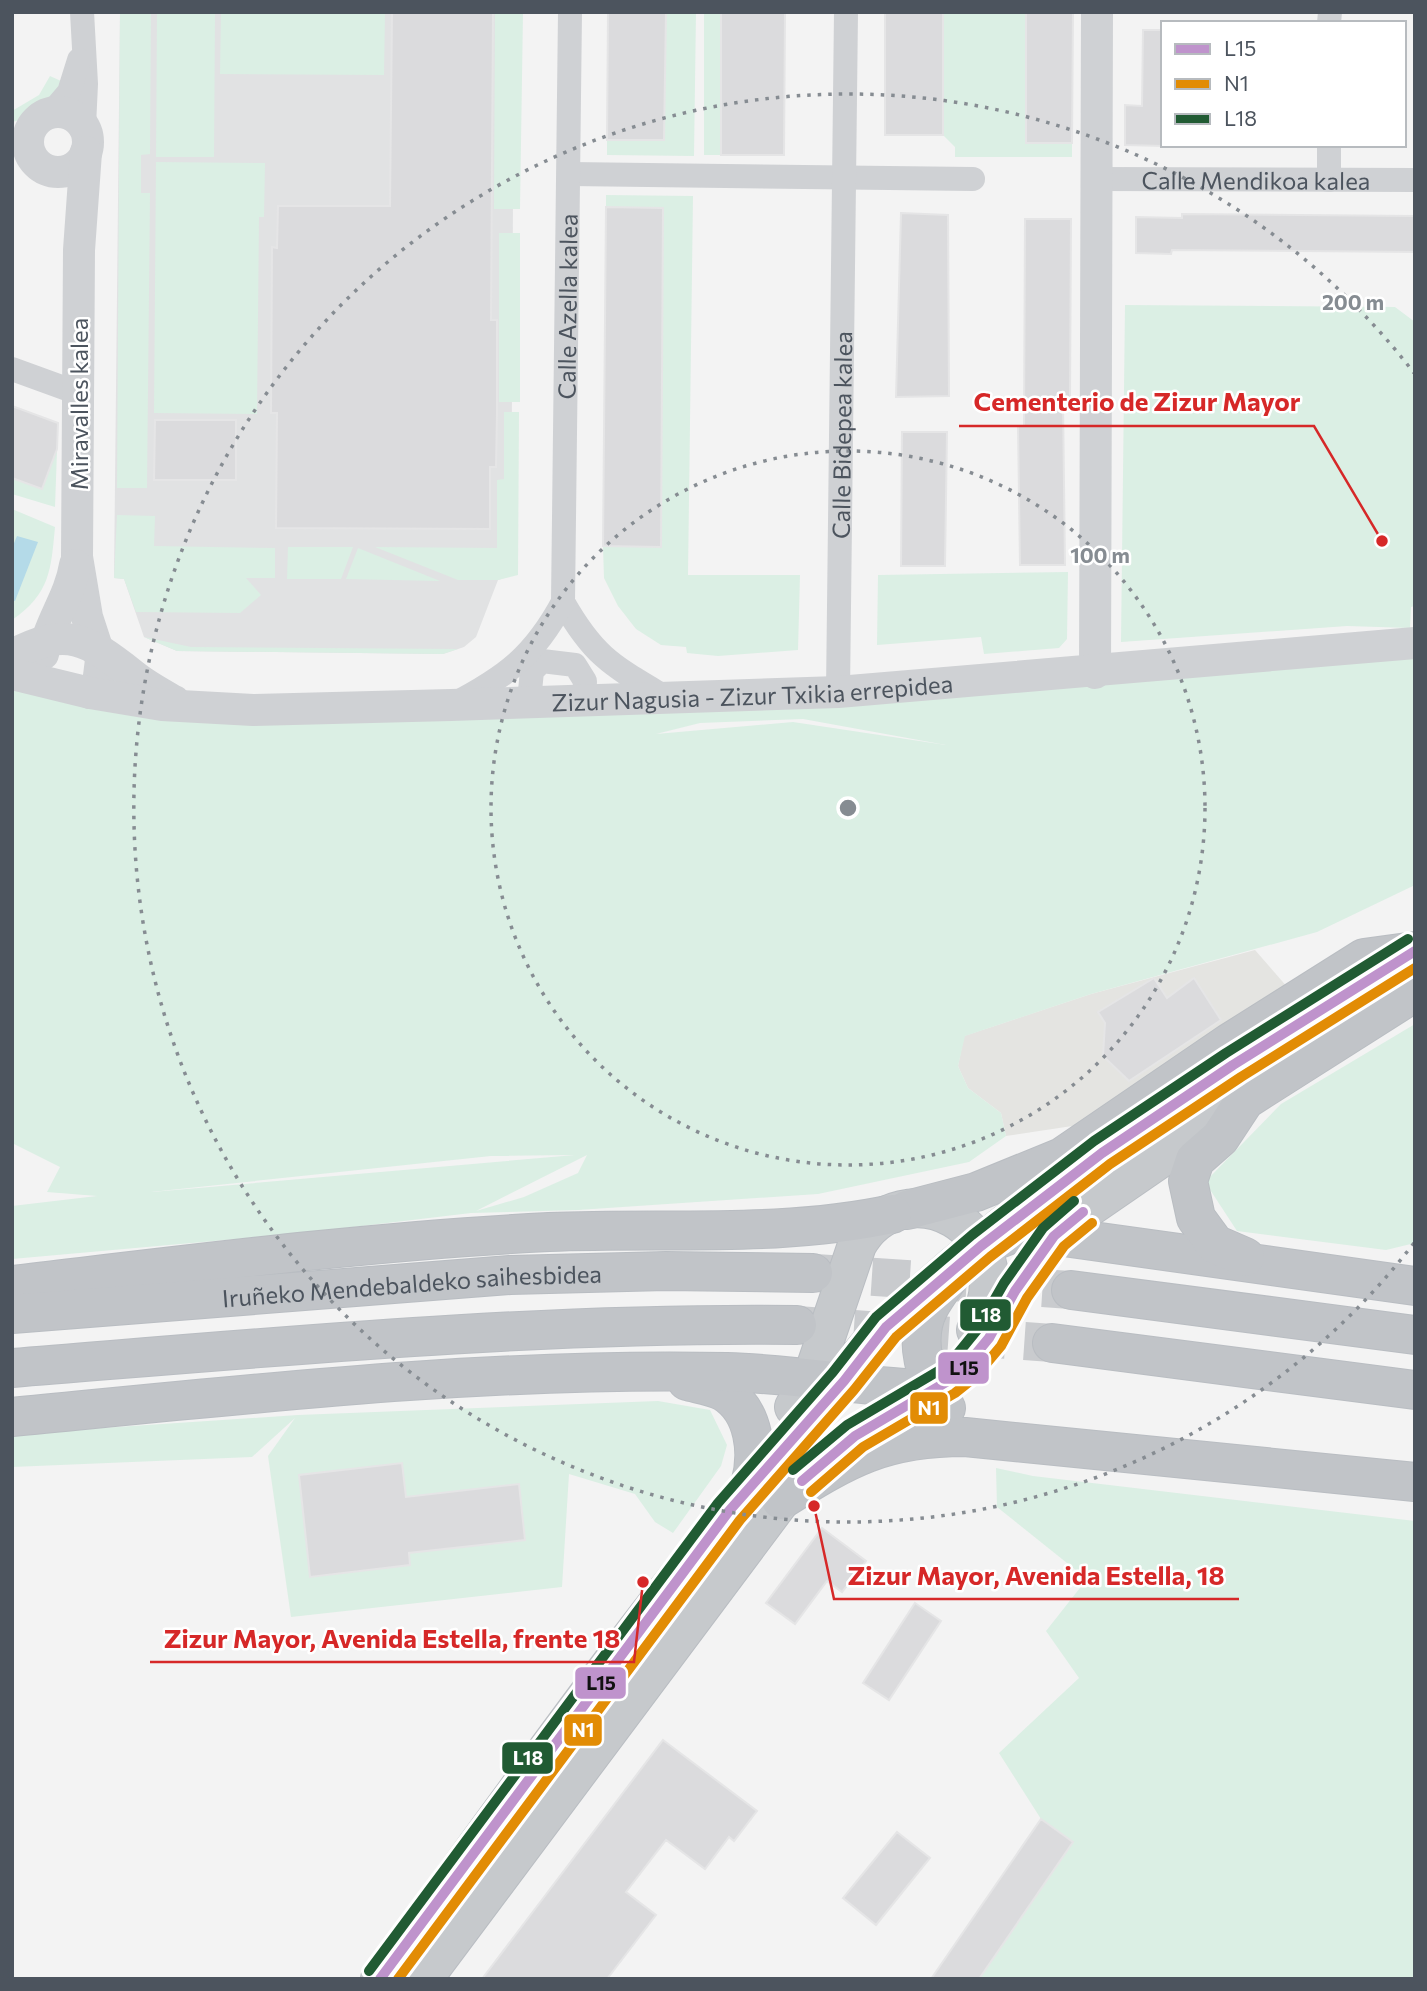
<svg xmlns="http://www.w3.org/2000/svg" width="1427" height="1991" font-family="Commissioner,sans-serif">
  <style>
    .commercial { fill: #e4e4e1 }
    .education { fill: #e1e2e3 }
    .green { fill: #dbefe4; fill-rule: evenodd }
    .water { fill: #b4dae8 }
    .building { fill: #dbdbdd; stroke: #e5e5e6; stroke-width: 2 }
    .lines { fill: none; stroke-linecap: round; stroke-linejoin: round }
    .motorway-tunnel { stroke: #c9cbce; stroke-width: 38; stroke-dasharray: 38 19; stroke-linecap: butt }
    .trunk-casing { stroke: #b9bdc2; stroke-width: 40 }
    .motorway-casing { stroke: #b9bdc2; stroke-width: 40 }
    .minor { stroke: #cfd1d4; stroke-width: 24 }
    .tertiary { stroke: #cfd1d4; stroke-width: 32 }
    .trunk { stroke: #c6c9cc; stroke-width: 38 }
    .motorway { stroke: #c1c4c8; stroke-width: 38 }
    .bus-1-casing { stroke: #fff; stroke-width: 16 }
    .bus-2-casing { stroke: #fff; stroke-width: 16 }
    .bus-3-casing { stroke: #fff; stroke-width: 16 }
    .bus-1 { stroke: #bf93cc; stroke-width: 10 }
    .bus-2 { stroke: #e28c05; stroke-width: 10 }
    .bus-3 { stroke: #215b33; stroke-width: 10 }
    .ring { fill: none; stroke: #868c92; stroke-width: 3.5; stroke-dasharray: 3.5 7 }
    .labels { text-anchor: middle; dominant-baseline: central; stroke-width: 5; stroke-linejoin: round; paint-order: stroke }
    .street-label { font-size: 24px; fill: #4c545e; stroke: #fff }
    .centre { fill: #868c92; stroke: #fff; stroke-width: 3.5 }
    .ring-label { font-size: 21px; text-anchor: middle; font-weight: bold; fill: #868c92; stroke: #fff; stroke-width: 5; stroke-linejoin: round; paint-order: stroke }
    .leader { fill: none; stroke: #d62828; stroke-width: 2.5 }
    .callout-dot { fill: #d62828; stroke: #fff; stroke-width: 2.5 }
    .callout-label { font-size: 26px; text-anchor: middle; font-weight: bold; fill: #d62828; stroke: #fff; stroke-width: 5; stroke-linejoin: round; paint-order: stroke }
    .line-badge { stroke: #fff; stroke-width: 2.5 }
    .badge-label { font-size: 19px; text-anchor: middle; font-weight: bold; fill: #fff }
    .pale-badge-label { font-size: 19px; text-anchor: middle; font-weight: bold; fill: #111 }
  </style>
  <rect width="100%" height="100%" fill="#f3f3f3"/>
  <path class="commercial" d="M 1255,950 L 1296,997 L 1112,1120 L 1006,1136 L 1001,1113 L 968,1088 L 958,1066 L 964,1036 L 1091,994 Z"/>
  <path class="education" d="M 120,12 L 514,12 L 511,576 L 498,580 L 476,637 L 464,647 L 443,654 L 177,651 L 144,637 L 124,579 L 114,578 Z"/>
  <path class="green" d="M 120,12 L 151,12 L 150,154 L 141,155 L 141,193 L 150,193 L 147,488 L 117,488 Z
    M 157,12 L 215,12 L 214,157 L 156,157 Z
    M 221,12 L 385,12 L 384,75 L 220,74 Z
    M 495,12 L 523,12 L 520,209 L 494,209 Z
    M 666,12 L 696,12 L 694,156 L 607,155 L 607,140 L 664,140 Z
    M 704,12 L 721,12 L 721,155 L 704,155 Z
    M 943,12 L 1026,12 L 1026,143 L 1072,143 L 1072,157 L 955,157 L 955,147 L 943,135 Z
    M 50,76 L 61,81 C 53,102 34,117 12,122 L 12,111 L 39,95 Z
    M 156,162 L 265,163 L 264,217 L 259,217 L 257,414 L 154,413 Z
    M 606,195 L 693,196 L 688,575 L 800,575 L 798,650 L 718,656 L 687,653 L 686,647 L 661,645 L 636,629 L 618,606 L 604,578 L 603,547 L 660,546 L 661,387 L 604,386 L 604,367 L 662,367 L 663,208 L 606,207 Z
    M 499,233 L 520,233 L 520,402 L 499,402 Z
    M 1125,305 L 1395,307 L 1415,322 L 1415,606 L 1411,607 L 1410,628 L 1347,626 L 1121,642 Z
    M 12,406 L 58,423 L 55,507 L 12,494 Z
    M 504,412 L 519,412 L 518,575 L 498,580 L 458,580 L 375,547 L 497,548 L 497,480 L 504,479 Z
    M 12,509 L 55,527 C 51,570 50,594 12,620 Z
    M 117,515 L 155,516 L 154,546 L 275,548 L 275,578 L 246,578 L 261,595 L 240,613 L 136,612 L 124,579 L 114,578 Z
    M 288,547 L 353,547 L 341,579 L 287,579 Z
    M 358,548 L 440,581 L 346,579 Z
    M 1068,572 L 1067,639 L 1059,648 L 984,654 L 981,637 L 877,645 L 878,575 Z
    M 144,637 L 191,647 L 458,649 L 443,654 L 177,651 Z
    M 1415,653 L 1415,885 L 1317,932 L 1091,994 L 965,1036 L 958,1066 L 968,1088 L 1001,1113 L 1006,1136 L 969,1162 L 818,1194 L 578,1210 L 471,1213 L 303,1233 L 12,1259 L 12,1206 L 97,1196 L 47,1192 L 60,1167 L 12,1143 L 12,690 L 167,718 ZM 803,719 L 946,745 L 793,722 L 656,734 L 700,723 ZM 575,1155 L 152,1192 L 151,1192 L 491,1156 ZM 587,1155 L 578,1173 L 524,1197 L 476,1211 Z
    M 1415,1024 L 1415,1243 L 1386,1250 L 1237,1231 L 1205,1182 L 1281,1104 Z
    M 658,1401 L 710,1410 L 727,1445 L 721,1466 L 673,1533 L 655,1522 L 635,1494 L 569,1474 L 562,1587 L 291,1617 L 268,1456 L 295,1418 L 252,1457 L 12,1467 L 12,1434 L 298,1415 Z
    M 996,1468 L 1033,1476 L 1415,1521 L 1415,1979 L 979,1979 L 1073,1842 L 1041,1819 L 999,1753 L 1079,1678 L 1046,1631 L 1087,1579 L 997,1507 Z"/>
  <path class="water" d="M 17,536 L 38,542 L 15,601 L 12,600 L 12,548 Z"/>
  <path class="building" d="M 392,12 L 493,12 L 491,320 L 497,320 L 497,414 L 496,467 L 490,467 L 490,529 L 276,528 L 277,413 L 271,413 L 272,247 L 277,248 L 278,206 L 390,206 Z
    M 608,12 L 666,12 L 664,140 L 607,140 Z
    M 721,12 L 785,12 L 784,155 L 721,155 Z
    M 885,12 L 943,12 L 943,135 L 885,135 Z
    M 1026,12 L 1073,12 L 1072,143 L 1026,143 Z
    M 1143,30 L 1163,30 L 1163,146 L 1125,145 L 1125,105 L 1142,106 Z
    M 606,207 L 663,208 L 661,547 L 603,546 Z
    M 901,213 L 948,215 L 949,396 L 896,397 Z
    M 1182,214 L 1415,216 L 1415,252 L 1172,250 L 1171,254 L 1136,253 L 1136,217 L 1182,218 Z
    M 1025,219 L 1071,219 L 1070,402 L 1063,402 L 1065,565 L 1020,565 L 1018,426 L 1024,426 Z
    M 12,406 L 58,423 L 57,449 L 42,489 L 12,478 Z
    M 155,420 L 236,420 L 236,480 L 154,480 Z
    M 902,432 L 947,432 L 945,566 L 901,566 Z
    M 1154,978 L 1167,998 L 1194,978 L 1221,1020 L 1129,1081 L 1103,1056 L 1105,1023 L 1098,1012 Z
    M 402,1463 L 406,1497 L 519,1484 L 525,1540 L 409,1553 L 410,1565 L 310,1577 L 299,1475 Z
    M 822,1528 L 866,1561 L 842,1592 L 827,1581 L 795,1624 L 766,1603 Z
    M 915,1603 L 941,1621 L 889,1700 L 863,1683 Z
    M 663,1740 L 757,1811 L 734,1841 L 729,1837 L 705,1869 L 666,1840 L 626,1892 L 656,1915 L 607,1979 L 482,1979 Z
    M 1041,1819 L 1073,1842 L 979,1979 L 931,1979 Z
    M 897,1832 L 930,1858 L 876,1925 L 843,1898 Z"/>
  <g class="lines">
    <path class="motorway-tunnel" d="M 815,1273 L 1071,1290
      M 797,1325 L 1052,1343"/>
    <defs>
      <path id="trunk" d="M 794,1407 L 812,1378 L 857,1245 C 901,1166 1030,1224 976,1330
        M 380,1979 C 520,1789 655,1592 813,1416 C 839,1387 860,1351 888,1325 C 1044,1177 1232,1066 1413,953
        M 423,1979 L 781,1500 L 855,1436 L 948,1381 L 965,1367 L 989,1338 L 1015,1291 L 1054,1236 L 1088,1208 L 1245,1100"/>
      <g id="motorway">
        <path d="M 907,1210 L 976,1192 L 1062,1157 L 1229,1043 L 1364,958 L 1415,951"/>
        <path d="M 981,1246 L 1014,1233 L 1028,1232 L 1415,1286"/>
        <path d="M 1245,1257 L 1215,1244 L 1196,1218 L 1188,1181 L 1195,1160 L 1220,1138 L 1245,1100 L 1415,992"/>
        <path d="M 12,1285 C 191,1264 369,1241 549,1232 C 663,1227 780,1238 892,1214"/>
        <path d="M 1071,1290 L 1415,1335"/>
        <path id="s5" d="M 12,1314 L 510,1275 L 666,1271 L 813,1273"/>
        <path d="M 1052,1343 L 1415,1390"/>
        <path d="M 12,1368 C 274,1347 535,1322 797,1325"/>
        <path d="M 687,1381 C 698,1384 713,1386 724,1392 C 755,1411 759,1454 750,1485"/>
        <path d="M 946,1408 C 925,1383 913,1339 929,1308 C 937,1293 948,1280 957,1266"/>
        <path d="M 12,1417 C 250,1394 488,1367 727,1372 C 796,1374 864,1387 933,1390"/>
        <path d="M 781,1500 C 848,1458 884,1437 965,1437 L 1415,1482"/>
      </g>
    </defs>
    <use href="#trunk" class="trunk-casing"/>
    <use href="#motorway" class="motorway-casing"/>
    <g class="minor">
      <path d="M 82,12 L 86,84 L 84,126"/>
      <path d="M 1329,23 L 1330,12"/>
      <path d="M 52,112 L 69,92 L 79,60"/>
      <path d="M 570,174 L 973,179"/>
      <path id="s1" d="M 1097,179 L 1415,180"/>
      <path d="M 1329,180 L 1329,145"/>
      <path d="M 12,369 L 78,393"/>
      <path d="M 563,602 C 594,657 613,666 665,697"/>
      <path id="s2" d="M 838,692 L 846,12"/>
      <path d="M 529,701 L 532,671 L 542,661 L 575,665 L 585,681 L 584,699"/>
      <path id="s3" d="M 452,705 C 506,677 534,656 563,602 L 570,12"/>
    </g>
    <g class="tertiary">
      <circle cx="58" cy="142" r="30"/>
      <path d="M 86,152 L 79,250 L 77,557 L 87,617 L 101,660 L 98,684 L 90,693"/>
      <path d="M 43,654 C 49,623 70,597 75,565"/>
      <path d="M 12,655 C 67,626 87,639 133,675 C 145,685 160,693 174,701"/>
      <path d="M 1095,673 L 1097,12"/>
      <path id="s4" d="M 12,674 L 90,693 L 162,705 L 253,710 L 451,705 L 838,692 L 1415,643"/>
    </g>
    <use href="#trunk" class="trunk"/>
    <use href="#motorway" class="motorway"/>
    <defs>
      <path id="bus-1" d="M 802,1481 L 855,1436 L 948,1381 L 965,1367 L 989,1338 L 1015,1291 L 1054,1236 L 1083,1212
        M 380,1979 L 729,1511 L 844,1381 L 886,1327 L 981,1246 L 1102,1153 L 1233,1065 L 1415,951"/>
      <path id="bus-2" d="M 811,1492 L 863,1447 L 955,1393 L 975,1377 L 1001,1346 L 1027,1298 L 1064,1246 L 1092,1223
        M 398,1979 L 740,1520 L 854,1390 L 896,1337 L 990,1257 L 1110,1164 L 1241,1077 L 1415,968"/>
      <path id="bus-3" d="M 793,1470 L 847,1425 L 940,1370 L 955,1357 L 977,1330 L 1004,1283 L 1043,1228 L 1074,1201
        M 369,1971 L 718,1503 L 833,1372 L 876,1317 L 972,1235 L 1094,1141 L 1226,1053 L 1408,939"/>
    </defs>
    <use href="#bus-1" class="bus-1-casing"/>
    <use href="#bus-2" class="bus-2-casing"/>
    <use href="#bus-3" class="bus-3-casing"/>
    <use href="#bus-1" class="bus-1"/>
    <use href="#bus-2" class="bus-2"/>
    <use href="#bus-3" class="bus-3"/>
  </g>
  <g class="ring">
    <circle cx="848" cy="808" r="357"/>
    <path d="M1414 1243A714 714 0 1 1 1414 373"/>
  </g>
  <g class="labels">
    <g class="street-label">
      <text stroke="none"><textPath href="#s1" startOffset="159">Calle Mendikoa kalea</textPath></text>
      <text stroke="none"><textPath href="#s3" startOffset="450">Calle Azella kalea</textPath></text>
      <text transform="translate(78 404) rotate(-90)">Miravalles kalea</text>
      <text stroke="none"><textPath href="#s2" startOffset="257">Calle Bidepea kalea</textPath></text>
      <text stroke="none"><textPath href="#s4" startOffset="744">Zizur Nagusia - Zizur Txikia errepidea</textPath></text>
      <text stroke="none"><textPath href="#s5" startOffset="401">Iruñeko Mendebaldeko saihesbidea</textPath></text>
    </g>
  </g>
  <circle cx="848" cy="808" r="10" class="centre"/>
  <g class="ring-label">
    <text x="1353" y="310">200 m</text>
    <text x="1100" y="563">100 m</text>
  </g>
  <path class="leader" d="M1382 541L1314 426H959M814 1506L834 1599H1239M643 1582L634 1662H150"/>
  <g class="callout-dot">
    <circle cx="1382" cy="541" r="7"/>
    <circle cx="814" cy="1506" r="7"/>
    <circle cx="643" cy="1582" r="7"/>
  </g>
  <g class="callout-label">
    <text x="1137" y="411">Cementerio de Zizur Mayor</text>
    <text x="1036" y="1585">Zizur Mayor, Avenida Estella, 18</text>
    <text x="392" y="1648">Zizur Mayor, Avenida Estella, frente 18</text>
  </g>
  <g class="line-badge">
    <rect x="959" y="1298" width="53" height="34" rx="7" fill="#215b33"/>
    <rect x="937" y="1351" width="53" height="34" rx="7" fill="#bf93cc"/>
    <rect x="909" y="1391" width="40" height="34" rx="7" fill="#e28c05"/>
    <rect x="574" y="1666" width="53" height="34" rx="7" fill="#bf93cc"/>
    <rect x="563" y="1713" width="40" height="34" rx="7" fill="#e28c05"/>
    <rect x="501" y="1741" width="53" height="34" rx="7" fill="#215b33"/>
  </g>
  <g class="badge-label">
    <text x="986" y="1322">L18</text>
    <text x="929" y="1415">N1</text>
    <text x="583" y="1737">N1</text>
    <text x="528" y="1765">L18</text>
  </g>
  <g class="pale-badge-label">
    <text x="964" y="1375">L15</text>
    <text x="601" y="1690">L15</text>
  </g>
  <rect width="1427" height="1991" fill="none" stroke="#4c545e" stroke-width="28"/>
  <rect x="1161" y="21" width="245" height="126" fill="#ffffff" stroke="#b7bbbf" stroke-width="2"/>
  <rect x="1175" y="44" width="35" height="10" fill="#bf93cc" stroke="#b7bbbf" stroke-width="2"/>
  <text x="1224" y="56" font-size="21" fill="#4c545e">L15</text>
  <rect x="1175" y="79" width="35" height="10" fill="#e28c05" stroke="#b7bbbf" stroke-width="2"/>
  <text x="1224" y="91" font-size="21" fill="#4c545e">N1</text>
  <rect x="1175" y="114" width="35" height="10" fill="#215b33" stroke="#b7bbbf" stroke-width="2"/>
  <text x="1224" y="126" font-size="21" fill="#4c545e">L18</text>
</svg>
